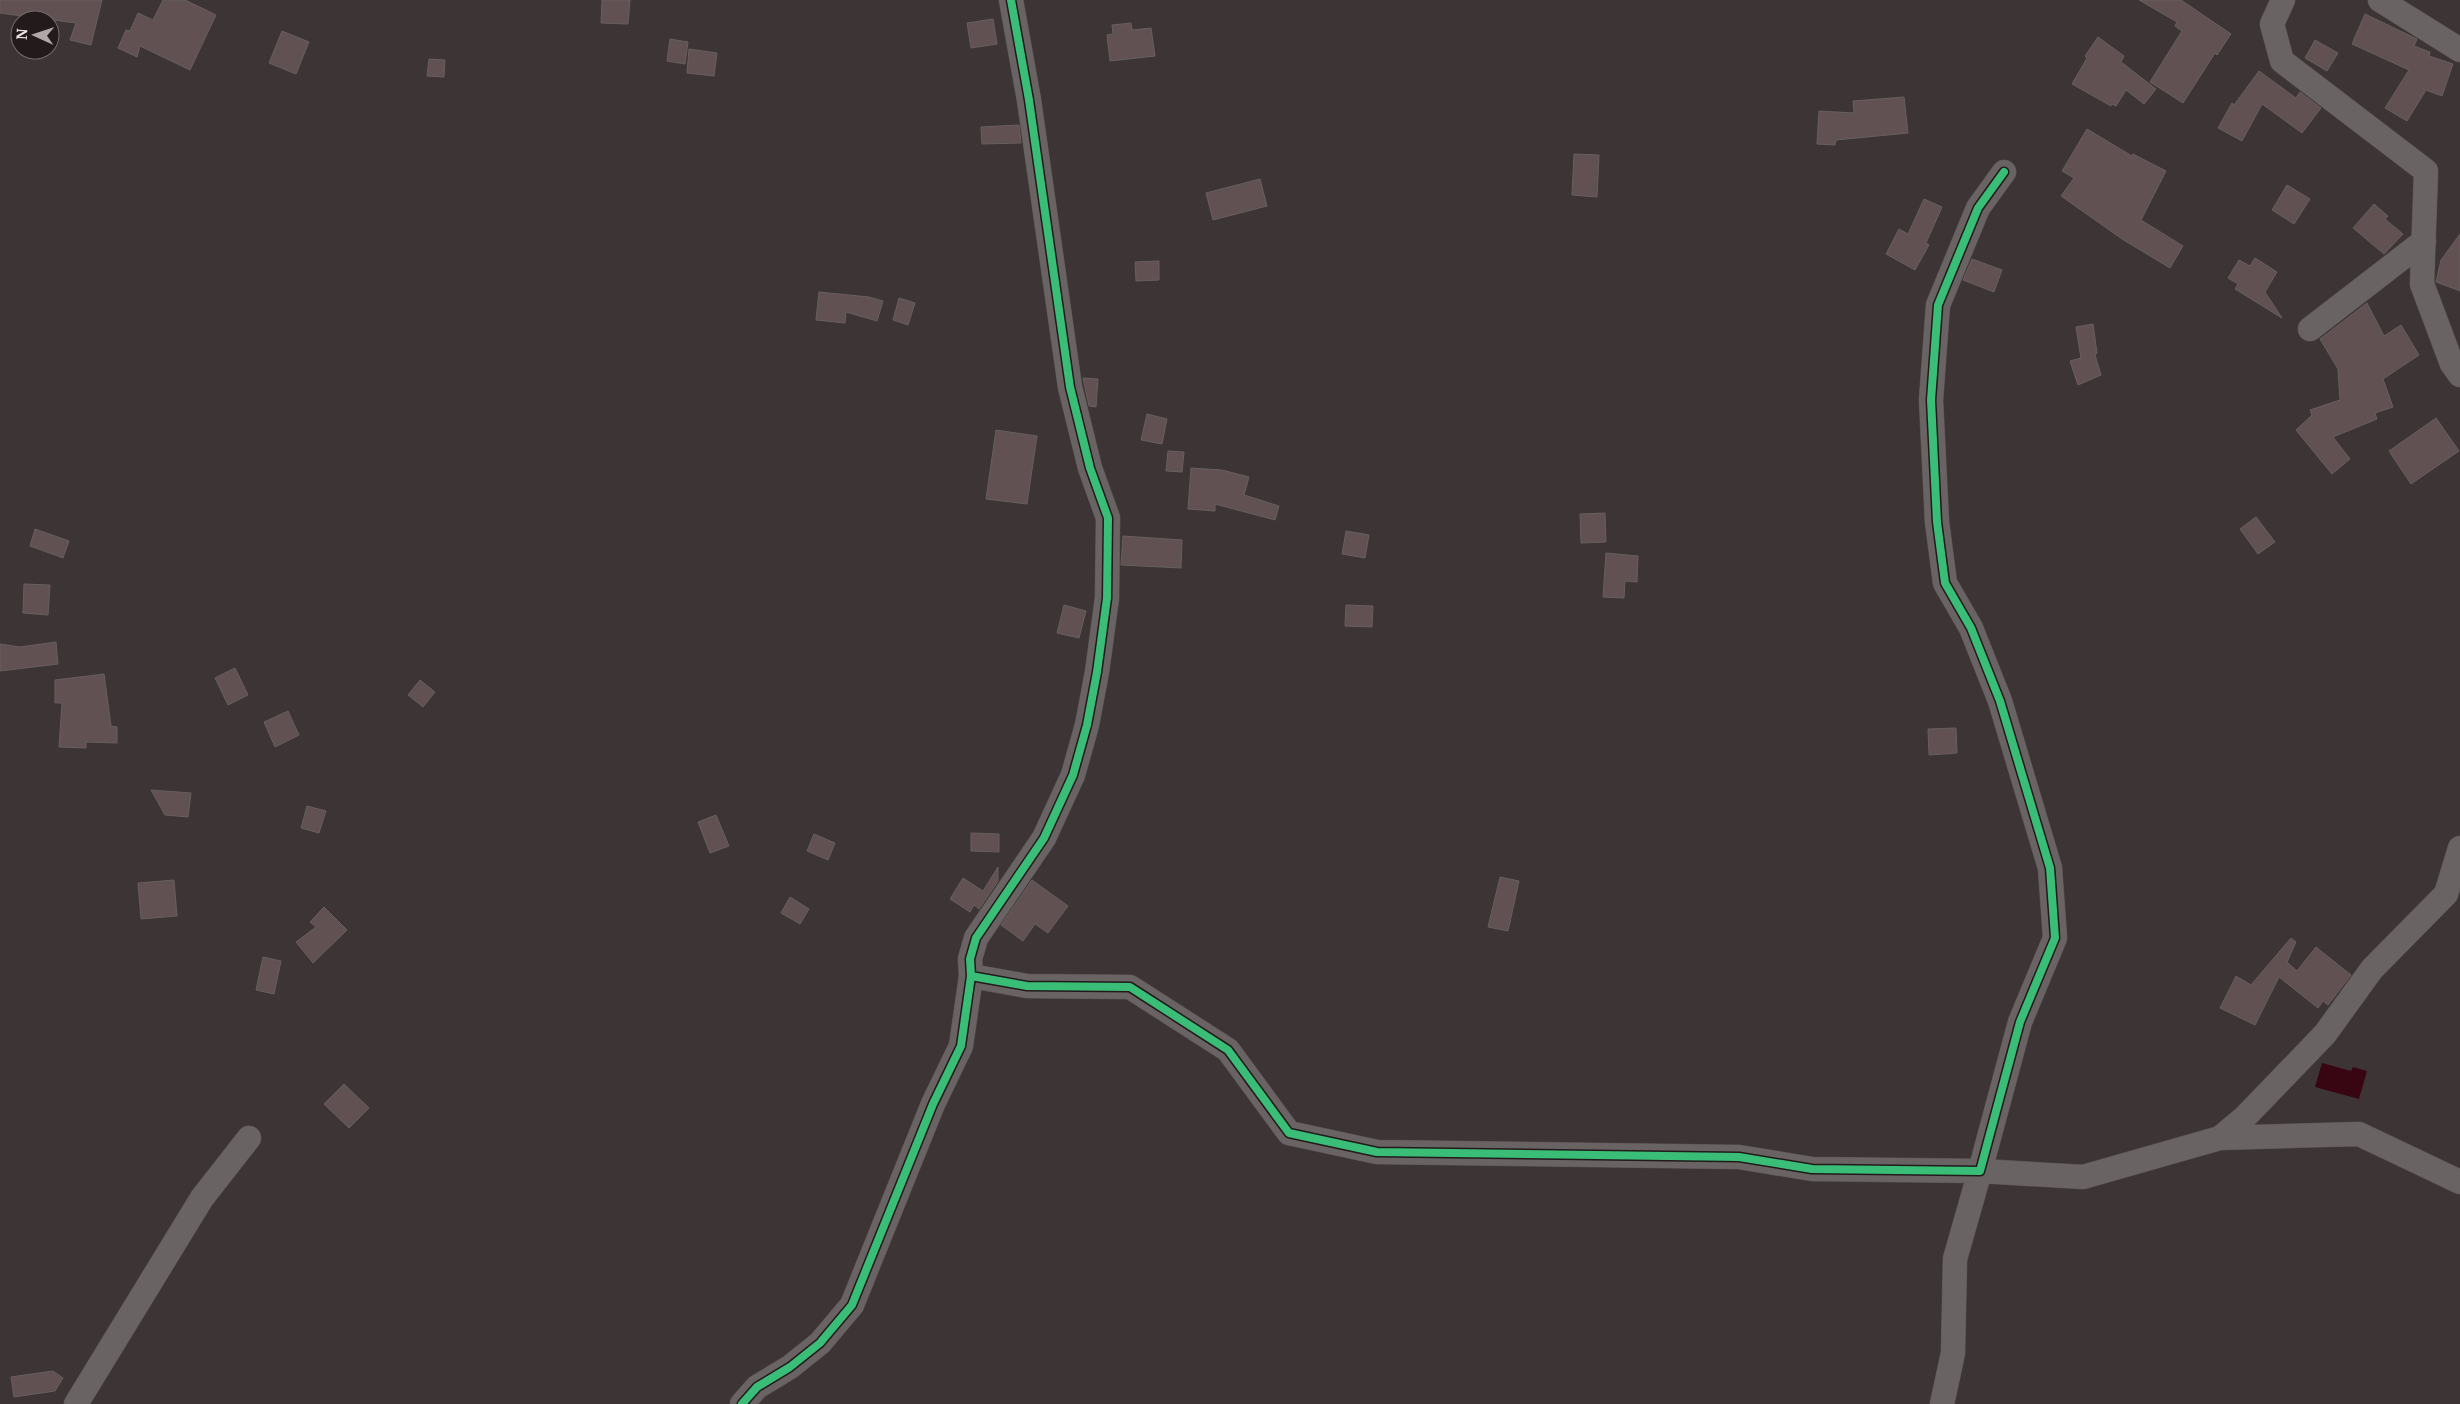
<svg xmlns="http://www.w3.org/2000/svg" width="2460" height="1404" font-family="Merriweather,serif">
  <style>
    .water { fill: #380512 }
    .building { fill: #615153; stroke: #675f60 }
    .lines { fill: none; stroke-linecap: round; stroke-linejoin: round }
    .street-casing { stroke: #595152; stroke-width: 25 }
    .street { stroke: #6a6363; stroke-width: 24 }
    .cycleway-casing { stroke: #221a1b; stroke-width: 11 }
    .cycleway { stroke: #3abd76; stroke-width: 8 }
  </style>
  <rect width="100%" height="100%" fill="#3d3435"/>
  <path class="water" d="M 2322,1063 L 2351,1071 L 2353,1067 L 2367,1071 L 2359,1099 L 2315,1087 Z"/>
  <path class="building" d="M 0,0 L 102,0 L 91,45 L 70,40 L 76,23 L 0,13 Z
    M 163,0 L 185,0 L 216,15 L 190,70 L 140,46 L 137,57 L 118,48 L 126,30 L 130,31 L 138,13 L 153,20 Z
    M 602,0 L 630,0 L 628,24 L 601,23 Z
    M 2139,0 L 2181,0 L 2231,34 L 2217,55 L 2215,53 L 2183,103 L 2150,82 L 2182,31 L 2175,26 L 2177,22 Z
    M 2365,14 L 2417,39 L 2414,46 L 2430,52 L 2429,56 L 2453,64 L 2442,96 L 2426,90 L 2407,121 L 2385,108 L 2409,70 L 2352,44 Z
    M 993,19 L 997,44 L 971,48 L 967,23 Z
    M 1131,23 L 1132,30 L 1151,28 L 1155,56 L 1110,61 L 1107,35 L 1113,34 L 1112,25 Z
    M 282,31 L 309,42 L 296,74 L 269,63 Z
    M 2098,37 L 2124,56 L 2121,62 L 2156,89 L 2144,104 L 2126,90 L 2116,106 L 2112,104 L 2111,106 L 2072,84 L 2087,58 L 2085,56 Z
    M 670,39 L 688,42 L 685,64 L 667,61 Z
    M 2315,40 L 2338,53 L 2327,71 L 2305,58 Z
    M 689,49 L 717,53 L 714,76 L 687,73 Z
    M 429,59 L 445,60 L 444,77 L 427,76 Z
    M 2259,71 L 2296,98 L 2300,92 L 2321,108 L 2302,133 L 2262,104 L 2242,141 L 2218,128 L 2232,103 L 2234,105 Z
    M 1904,97 L 1908,133 L 1836,140 L 1835,145 L 1817,144 L 1819,111 L 1854,113 L 1853,101 Z
    M 1019,125 L 1021,143 L 982,144 L 981,127 Z
    M 2087,129 L 2132,156 L 2133,154 L 2166,171 L 2141,220 L 2183,246 L 2170,268 L 2122,239 L 2061,196 L 2074,178 L 2062,171 Z
    M 1574,154 L 1599,155 L 1597,197 L 1572,195 Z
    M 1260,179 L 1267,206 L 1213,220 L 1206,193 Z
    M 2287,185 L 2310,199 L 2294,224 L 2272,210 Z
    M 1924,199 L 1942,207 L 1926,243 L 1929,245 L 1915,270 L 1886,254 L 1899,229 L 1908,234 Z
    M 2374,204 L 2388,216 L 2385,219 L 2403,234 L 2384,254 L 2353,228 Z
    M 2460,234 L 2460,291 L 2436,282 L 2441,260 Z
    M 2255,258 L 2277,272 L 2265,292 L 2282,318 L 2235,289 L 2238,284 L 2228,278 L 2239,260 L 2250,266 Z
    M 1972,259 L 2002,270 L 1994,292 L 1963,280 Z
    M 1159,261 L 1159,280 L 1136,281 L 1135,262 Z
    M 819,292 L 869,297 L 883,301 L 877,321 L 846,312 L 845,323 L 816,320 Z
    M 899,298 L 915,303 L 908,325 L 893,320 Z
    M 2367,303 L 2384,336 L 2401,325 L 2419,355 L 2383,379 L 2393,407 L 2375,413 L 2377,419 L 2333,437 L 2350,459 L 2332,474 L 2296,430 L 2312,415 L 2310,410 L 2340,400 L 2338,369 L 2320,339 Z
    M 2093,324 L 2097,353 L 2095,355 L 2101,375 L 2078,385 L 2070,361 L 2081,358 L 2076,327 Z
    M 1083,378 L 1098,379 L 1096,407 L 1089,406 Z
    M 1147,414 L 1167,419 L 1162,444 L 1141,440 Z
    M 2436,418 L 2459,451 L 2411,484 L 2389,451 Z
    M 996,430 L 1037,436 L 1027,504 L 986,499 Z
    M 1168,451 L 1184,452 L 1182,472 L 1166,471 Z
    M 1191,468 L 1222,470 L 1249,477 L 1244,495 L 1279,506 L 1275,520 L 1215,504 L 1215,511 L 1188,509 Z
    M 1605,513 L 1606,542 L 1581,543 L 1580,514 Z
    M 2256,517 L 2275,542 L 2258,554 L 2240,529 Z
    M 35,529 L 69,541 L 63,558 L 30,546 Z
    M 1346,531 L 1369,535 L 1365,558 L 1342,554 Z
    M 1123,536 L 1182,540 L 1181,568 L 1121,565 Z
    M 1606,553 L 1638,556 L 1637,582 L 1625,581 L 1624,598 L 1603,597 Z
    M 24,584 L 50,585 L 48,615 L 23,613 Z
    M 1064,605 L 1086,611 L 1079,638 L 1057,633 Z
    M 1346,605 L 1373,606 L 1372,627 L 1345,626 Z
    M 56,642 L 58,664 L 0,671 L 0,644 L 20,647 Z
    M 235,668 L 248,695 L 228,705 L 215,678 Z
    M 104,674 L 111,726 L 117,727 L 117,743 L 86,742 L 86,748 L 59,747 L 62,703 L 55,703 L 55,680 Z
    M 420,680 L 435,692 L 423,707 L 408,695 Z
    M 288,711 L 299,735 L 275,747 L 264,722 Z
    M 1956,728 L 1957,753 L 1929,755 L 1928,729 Z
    M 151,790 L 191,793 L 188,817 L 165,815 Z
    M 307,806 L 326,811 L 319,833 L 301,828 Z
    M 716,815 L 729,846 L 710,853 L 698,822 Z
    M 971,833 L 999,834 L 999,852 L 971,851 Z
    M 814,834 L 835,843 L 828,860 L 807,851 Z
    M 998,867 L 998,881 L 979,909 L 974,905 L 970,912 L 950,899 L 963,878 L 983,891 Z
    M 1500,877 L 1519,881 L 1508,931 L 1488,927 Z
    M 174,880 L 177,916 L 141,919 L 138,883 Z
    M 1032,880 L 1068,906 L 1048,933 L 1035,924 L 1023,941 L 1001,925 Z
    M 790,897 L 809,909 L 800,924 L 781,913 Z
    M 324,907 L 347,930 L 313,963 L 296,942 L 316,927 L 310,922 Z
    M 2291,938 L 2296,942 L 2287,962 L 2297,971 L 2316,947 L 2351,975 L 2328,1005 L 2323,1001 L 2318,1008 L 2279,977 L 2255,1025 L 2220,1008 L 2236,976 L 2251,985 Z
    M 263,957 L 281,961 L 274,994 L 256,990 Z
    M 344,1084 L 369,1108 L 349,1128 L 324,1104 Z
    M 53,1371 L 63,1378 L 55,1391 L 14,1397 L 11,1377 Z"/>
  <g class="lines">
    <defs>
      <path id="street" d="M 2283,0 L 2272,24 L 2282,61 L 2426,171 L 2422,284 L 2452,364 L 2460,375
        M 2380,0 L 2460,50
        M 2310,329 L 2424,241
        M 971,976 L 1027,986 L 1130,987 L 1228,1050 L 1289,1133 L 1377,1152 L 1739,1157 L 1812,1169 L 1980,1171 L 2020,1022 L 2055,938 L 2050,868 L 2000,701 L 1971,628 L 1945,583 L 1937,522 L 1931,400 L 1938,305 L 1978,208 L 2004,172
        M 2220,1138 L 2245,1117 L 2325,1034 L 2372,969 L 2446,894 L 2460,848
        M 76,1404 L 202,1198 L 249,1138
        M 742,1404 L 757,1387 L 790,1367 L 820,1343 L 852,1305 L 933,1104 L 961,1046 L 971,976 L 970,959 L 976,938 L 1044,838 L 1073,775 L 1087,725 L 1097,672 L 1107,598 L 1108,518 L 1090,468 L 1070,387 L 1029,100 L 1011,0
        M 1942,1404 L 1953,1353 L 1955,1259 L 1980,1171 L 2083,1177 L 2220,1138 L 2359,1134 L 2460,1182"/>
    </defs>
    <use href="#street" class="street-casing"/>
    <use href="#street" class="street"/>
    <defs>
      <path id="cycleway" d="M 971,976 L 1027,986 L 1130,987 L 1228,1050 L 1289,1133 L 1377,1152 L 1739,1157 L 1812,1169 L 1980,1171 L 2020,1022 L 2055,938 L 2050,868 L 2000,701 L 1971,628 L 1945,583 L 1937,522 L 1931,400 L 1938,305 L 1978,208 L 2004,172
        M 742,1404 L 757,1387 L 790,1367 L 820,1343 L 852,1305 L 933,1104 L 961,1046 L 971,976 L 970,959 L 976,938 L 1044,838 L 1073,775 L 1087,725 L 1097,672 L 1107,598 L 1108,518 L 1090,468 L 1070,387 L 1029,100 L 1011,0"/>
    </defs>
    <use href="#cycleway" class="cycleway-casing"/>
    <use href="#cycleway" class="cycleway"/>
  </g>
  <g transform="translate(35 35) rotate(273)"><circle r="24" fill="#221a1b" stroke="#746b6c"/>
  <path d="M0-4L9 19L0 12L-9 19Z" fill="#b1a7a8"/>
  <text y="-8" font-size="14" font-weight="bold" text-anchor="middle" fill="#f0e5e6">N</text>
  </g>
</svg>
